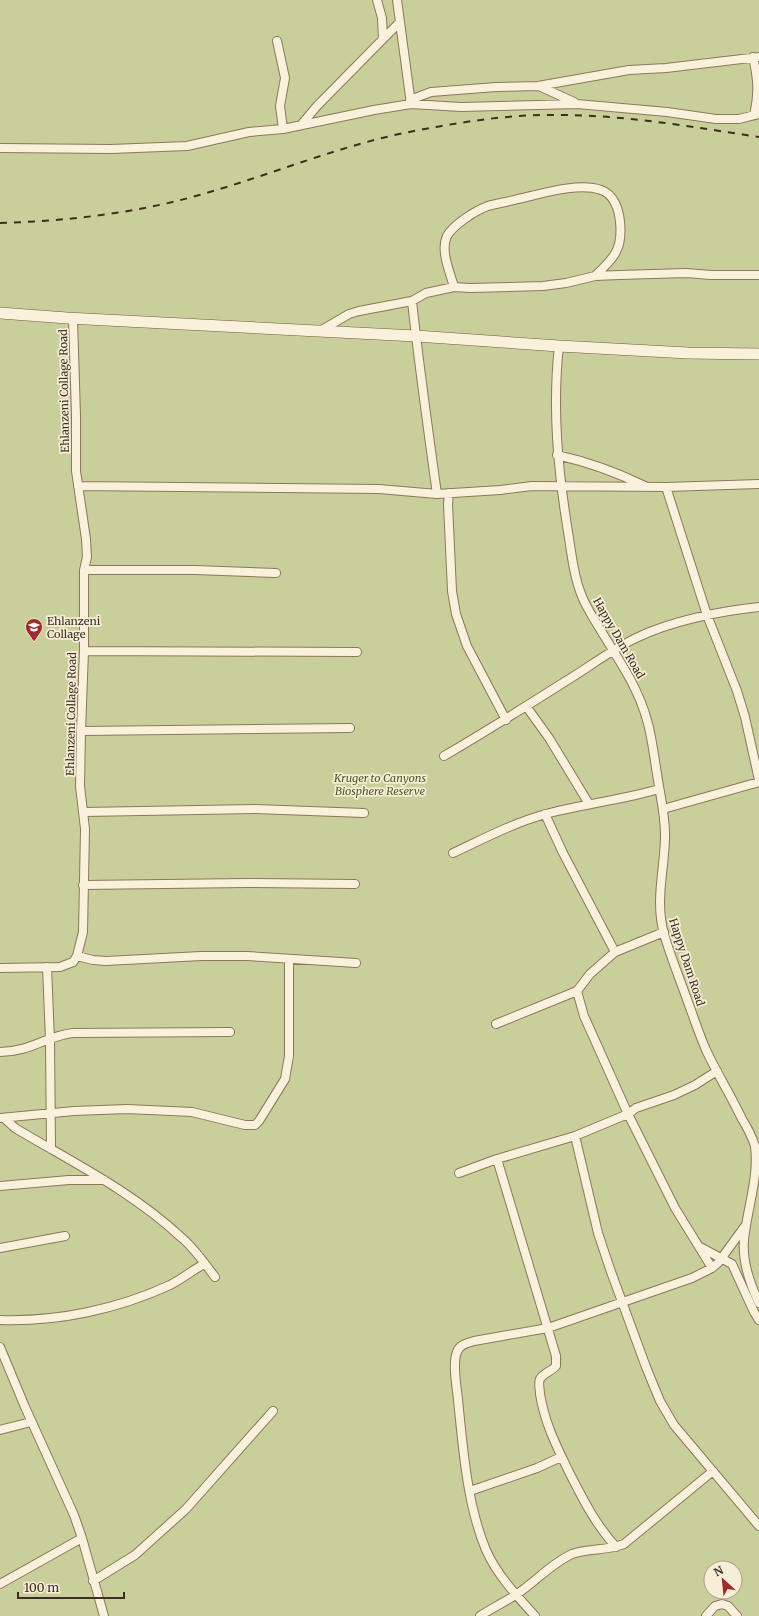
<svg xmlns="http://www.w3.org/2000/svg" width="759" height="1616" font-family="Merriweather,serif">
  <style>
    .green { fill: #c9cf9b; fill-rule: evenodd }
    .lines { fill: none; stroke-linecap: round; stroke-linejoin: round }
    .street-casing { stroke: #8d765c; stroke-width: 10 }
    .secondary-casing { stroke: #6f573f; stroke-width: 12 }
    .street { stroke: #faf1dc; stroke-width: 8 }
    .secondary { stroke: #faf1dc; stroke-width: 11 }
    .rail { stroke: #3d2e20; stroke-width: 2; stroke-dasharray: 7 7; stroke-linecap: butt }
    .labels { text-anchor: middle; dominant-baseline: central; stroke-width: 3.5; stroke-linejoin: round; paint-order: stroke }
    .street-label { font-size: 11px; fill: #3d2e20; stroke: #f7eed8 }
    .poi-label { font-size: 11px; fill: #3d2e20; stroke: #f7eed8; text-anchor: start }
    .park-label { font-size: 11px; font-style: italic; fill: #4d5a26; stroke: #f7eed8 }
  </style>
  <rect width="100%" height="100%" fill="#f0e4c8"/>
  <path class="green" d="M 0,0 L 759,0 L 759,1616 L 0,1616 ZM 711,1568 L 735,1568 L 735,1592 L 711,1592 Z"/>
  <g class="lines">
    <defs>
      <path id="street" d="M 397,0 L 411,104
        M 383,39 L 400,22
        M 277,41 L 285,78 L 280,106 L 283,129
        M 753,57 C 758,79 759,93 754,115
        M 539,86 L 574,102
        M 410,100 L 431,92 L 496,87 L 538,86 L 629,70 L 666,68 L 759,57
        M 301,125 L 317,106 L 383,39 L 382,18 L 377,0
        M 0,148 L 111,149 L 187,146 L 249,132 L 283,129 L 374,110 L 411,104 L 461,107 L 577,104 L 667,112 L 716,119 L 739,119 L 759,114
        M 454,287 C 450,272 440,251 447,236 C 453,225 476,210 488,206 C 498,203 508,202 518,199 C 541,194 578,182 601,190 C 614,194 619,210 620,222 C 623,249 614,258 595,276
        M 412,301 C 419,366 428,429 437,494
        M 320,331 L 349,314 L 359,311 L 412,301 L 426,293 L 454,287 L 470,288 L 543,286 L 566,283 L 595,276 L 619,275 L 686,273 L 711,275 L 759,275
        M 559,346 C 552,409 558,470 568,532 C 572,556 574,582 586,605 C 606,643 635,677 647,720 C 652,737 654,756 657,774 C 660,795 666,818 665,839 C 664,872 655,901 664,934 C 671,958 681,982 689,1005 C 695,1021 700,1037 707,1052 C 718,1075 731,1096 742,1119 C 747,1127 752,1137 755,1146 C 759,1178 747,1209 744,1240 C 742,1262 750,1284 759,1303
        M 557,455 C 588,462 616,472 645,486
        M 78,486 L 379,489 L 437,494 L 500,490 L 532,486 L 666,487 L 759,484
        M 666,487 L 707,615 L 737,691 L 745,717 L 759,780
        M 449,493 L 448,504 L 452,591 L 456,614 L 467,646 L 506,720
        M 84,570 L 195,570 L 276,573
        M 84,651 L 357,652
        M 526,706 L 549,738 L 589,804
        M 81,731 L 350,728
        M 444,756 C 485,732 525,707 566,681 C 589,667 611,650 636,638 C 671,621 720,611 759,607
        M 663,809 L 759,782
        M 84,812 L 255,809 L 364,813
        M 545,814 L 563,853 L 615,952
        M 453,853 C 483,839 513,823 546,814 C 583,804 622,800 659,789
        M 83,885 L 246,883 L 355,884
        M 77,956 L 93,960 L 106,961 L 201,956 L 247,956 L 356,963
        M 47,967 L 50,1040 L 51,1149
        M 0,968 L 60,967 L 73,962 L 77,956 L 83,932 L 85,829 L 80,786 L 81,731 L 84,651 L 84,570 L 87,557 L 86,539 L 76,471 L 76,416 L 73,319
        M 577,991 L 584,1016 L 628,1114 L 675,1208 L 712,1268
        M 496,1024 L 577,991 L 590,974 L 615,952 L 664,932
        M 0,1052 C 30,1052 46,1036 73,1033 L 230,1032
        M 0,1118 L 74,1111 L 127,1109 L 192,1112 L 245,1125 L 255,1125 L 259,1121 L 285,1079 L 289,1056 L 289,959
        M 4,1118 L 15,1128 C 72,1162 133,1192 182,1238 C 195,1249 205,1264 215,1277
        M 575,1136 L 598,1233 L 610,1269 L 646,1367 L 660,1401 L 674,1425 L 759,1526
        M 497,1159 L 556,1356 L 556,1366 C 552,1371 543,1373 540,1379 C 538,1383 540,1390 540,1394 C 545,1424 556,1445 569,1472 C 583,1499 595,1524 616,1547
        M 459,1173 L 497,1159 L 575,1136 L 628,1114 L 636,1108 L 674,1095 L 695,1085 L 717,1071
        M 0,1186 L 69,1180 L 104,1180
        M 700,1247 L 732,1264 L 754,1312 L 759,1320
        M 0,1248 L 65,1236
        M 0,1320 C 58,1322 118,1309 170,1285 C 182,1279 193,1270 204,1264
        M 0,1347 L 25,1407 L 74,1515 L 82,1538 L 104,1616
        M 0,1430 L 31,1422
        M 470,1491 L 537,1468 L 561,1457
        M 93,1581 L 135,1555 L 186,1509 L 273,1411
        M 0,1584 L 82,1538
        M 480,1616 C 492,1608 505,1602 517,1594 C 535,1582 552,1563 572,1554 C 589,1548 607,1551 624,1544 L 713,1471
        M 535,1616 C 517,1596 497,1575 486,1550 C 467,1505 463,1448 458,1400 C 457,1388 452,1364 457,1352 C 459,1345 467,1343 474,1341 L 548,1328 L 692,1278 L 712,1268 L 718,1263 L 745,1226
        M 706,1616 L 715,1606 L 722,1604 L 728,1606 L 737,1616"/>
      <path id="secondary" d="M 0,313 L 67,318 L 416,336 L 559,346 L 688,353 L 759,354"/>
    </defs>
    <use href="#street" class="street-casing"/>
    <use href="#secondary" class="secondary-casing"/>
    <use href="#street" class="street"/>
    <use href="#secondary" class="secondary"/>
    <path class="rail" d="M 0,223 C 64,221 130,214 192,197 C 263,178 332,148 404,133 C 455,123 507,114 558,115 C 626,115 693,127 759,137"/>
  </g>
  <defs>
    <symbol id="university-pin" viewBox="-11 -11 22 30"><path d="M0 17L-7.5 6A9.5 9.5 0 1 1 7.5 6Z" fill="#9e2a2b" stroke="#f7eed8"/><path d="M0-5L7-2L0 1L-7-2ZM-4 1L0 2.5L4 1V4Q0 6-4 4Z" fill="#fff"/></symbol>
  </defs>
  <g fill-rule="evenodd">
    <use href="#university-pin" x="24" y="617" width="20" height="27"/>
  </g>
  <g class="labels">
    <g class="street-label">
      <text transform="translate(64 391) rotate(-91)">Ehlanzeni Collage Road</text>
      <text transform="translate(619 638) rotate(60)">Happy Dam Road</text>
      <text transform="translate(71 714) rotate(-89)">Ehlanzeni Collage Road</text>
      <text transform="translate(687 962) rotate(72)">Happy Dam Road</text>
    </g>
    <g class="poi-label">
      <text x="47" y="621">Ehlanzeni<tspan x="47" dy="13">Collage</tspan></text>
    </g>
    <g class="park-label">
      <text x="380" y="778">Kruger to Canyons<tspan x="380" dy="13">Biosphere Reserve</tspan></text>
    </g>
  </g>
  <g transform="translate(723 1580) rotate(333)"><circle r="19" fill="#f7eed8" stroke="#ada18e"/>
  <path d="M0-3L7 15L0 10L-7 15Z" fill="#9e2a2b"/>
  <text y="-6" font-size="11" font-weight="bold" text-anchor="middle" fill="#3d2e20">N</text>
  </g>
  <path d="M18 1592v6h106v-6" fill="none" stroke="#3d2e20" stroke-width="2"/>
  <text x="24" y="1592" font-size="12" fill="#3d2e20" stroke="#f7eed8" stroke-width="3" paint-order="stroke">100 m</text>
</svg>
